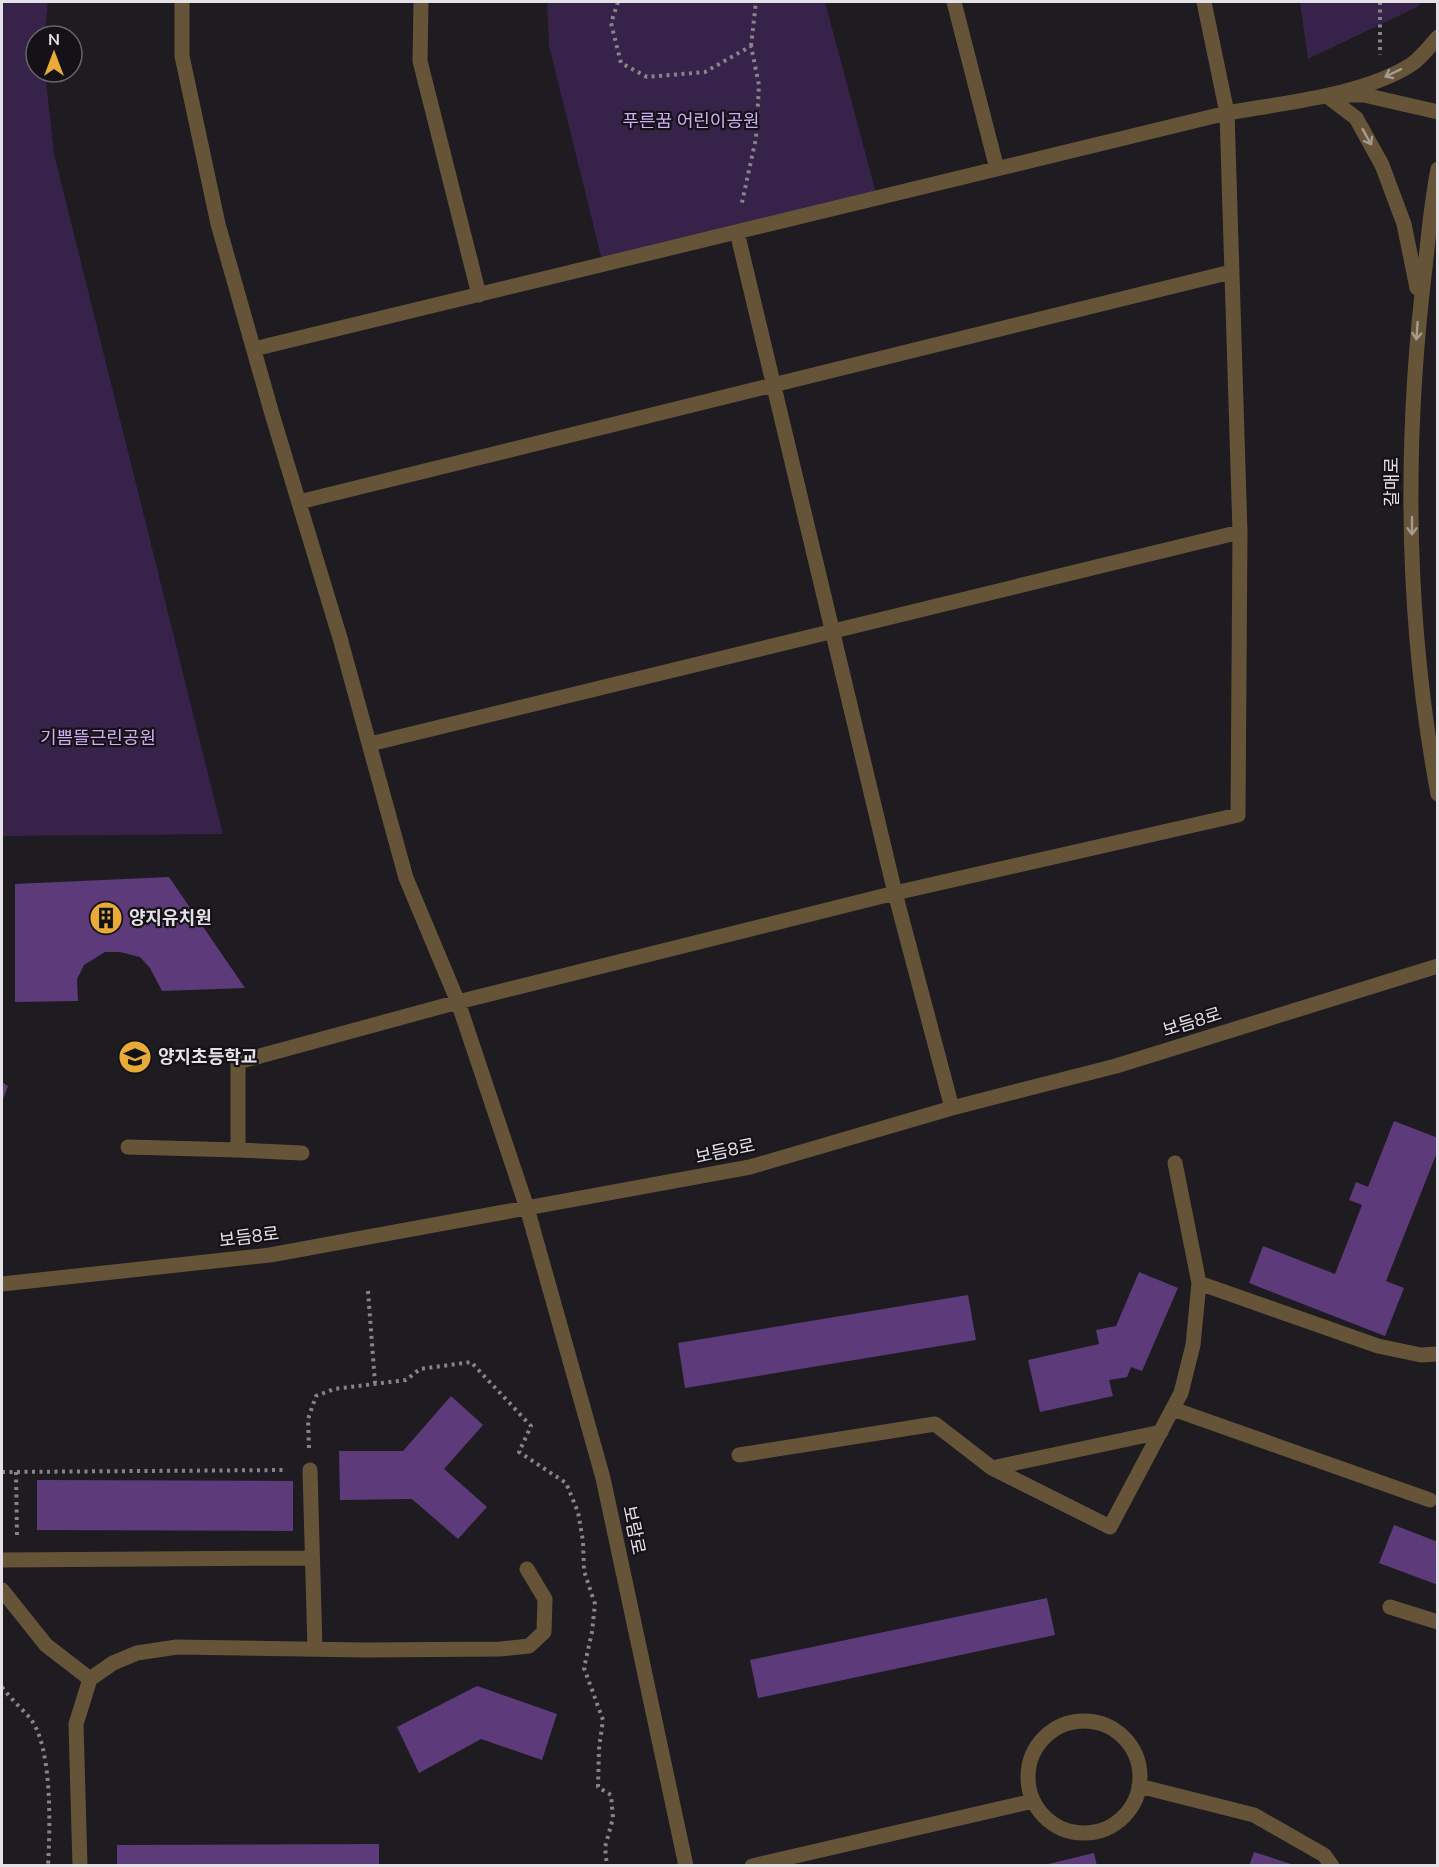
<svg xmlns="http://www.w3.org/2000/svg" width="1439" height="1867" font-family="'Nunito Sans','Noto Sans KR',sans-serif">
  <style>
    .green { fill: #372349 }
    .building { fill: #5d3b7a }
    .lines { fill: none; stroke-linecap: round; stroke-linejoin: round }
    .path { stroke: #878489; stroke-width: 4; stroke-dasharray: 3 4.5; stroke-linecap: butt }
    .minor { stroke: #665438; stroke-width: 15 }
    .oneway { stroke: #a59b8f }
    .labels { text-anchor: middle; dominant-baseline: central; stroke-width: 4.5; stroke-linejoin: round; paint-order: stroke }
    .park-label { font-size: 18px; fill: #d1acf5; stroke: #141217 }
    .street-label { font-size: 18px; fill: #e4e2e6; stroke: #141217 }
    .poi-label { font-size: 18px; font-weight: bold; fill: #e4e2e6; stroke: #141217; text-anchor: start }
  </style>
  <rect width="100%" height="100%" fill="#1e1b21"/>
  <path class="green" d="M 2,2 L 48,2 L 44,36 L 36,36 L 36,72 L 45,72 L 54,154 L 223,834 L 2,836 Z
    M 547,2 L 825,2 L 877,197 L 603,264 L 549,46 Z
    M 1300,2 L 1420,2 L 1419,6 L 1308,59 Z"/>
  <path class="building" d="M 169,877 L 245,988 L 162,991 L 150,968 L 140,957 L 120,952 L 105,952 L 84,965 L 77,979 L 78,1001 L 15,1002 L 15,884 Z
    M 2,1082 L 8,1086 L 2,1102 Z
    M 1394,1121 L 1438,1138 L 1438,1150 L 1386,1281 L 1404,1288 L 1385,1336 L 1249,1283 L 1263,1246 L 1335,1274 L 1362,1205 L 1349,1200 L 1356,1182 L 1368,1187 Z
    M 1139,1272 L 1178,1288 L 1142,1371 L 1131,1367 L 1127,1377 L 1109,1380 L 1113,1396 L 1040,1412 L 1028,1360 L 1099,1344 L 1096,1330 L 1116,1326 Z
    M 968,1295 L 976,1340 L 685,1388 L 678,1343 Z
    M 451,1396 L 483,1425 L 444,1469 L 487,1507 L 458,1539 L 412,1499 L 340,1500 L 339,1451 L 403,1451 Z
    M 37,1480 L 293,1481 L 293,1531 L 37,1530 Z
    M 1394,1525 L 1438,1542 L 1438,1585 L 1379,1563 Z
    M 1047,1598 L 1055,1635 L 758,1698 L 750,1660 Z
    M 477,1686 L 557,1714 L 542,1760 L 481,1739 L 419,1773 L 397,1727 Z
    M 379,1844 L 379,1866 L 117,1866 L 117,1845 Z
    M 1254,1852 L 1294,1865 L 1294,1866 L 1249,1866 Z
    M 1094,1853 L 1097,1866 L 1044,1866 L 1044,1865 Z"/>
  <g class="lines">
    <path class="path" d="M 618,2 L 611,23 L 621,63 L 647,77 L 705,72 L 751,46 L 759,85 L 756,138 L 741,207
      M 1380,2 L 1380,55
      M 751,46 L 756,2
      M 368,1291 L 375,1383
      M 309,1448 L 308,1419 L 316,1396 L 334,1389 L 406,1380 L 420,1369 L 471,1362 L 531,1426 L 519,1452 L 566,1483 L 578,1512 L 583,1541 L 584,1571 L 595,1604 L 592,1632 L 584,1668 L 603,1720 L 599,1749 L 598,1787 L 611,1795 L 613,1818 L 605,1847 L 607,1866
      M 2,1472 L 286,1470
      M 16,1472 L 17,1537
      M 2,1687 C 10,1698 21,1708 30,1718 C 53,1747 50,1829 48,1866"/>
    <path class="minor" d="M 182,2 L 182,56 L 218,224 L 272,414 L 340,638 L 406,878 L 458,1002 L 527,1208 L 603,1478 L 686,1866
      M 421,2 L 420,61 L 479,295
      M 954,2 L 997,169
      M 1345,95 L 1364,95 L 1438,112
      M 1327,96 L 1356,118 L 1382,165 L 1404,224 L 1417,288
      M 1438,169 C 1432,199 1429,229 1426,259 C 1404,436 1405,619 1438,794
      M 737,232 L 895,893 L 952,1108
      M 254,349 L 1227,113 C 1282,103 1365,95 1412,64 C 1421,58 1430,46 1438,37
      M 299,502 L 1231,272
      M 370,744 L 1240,532
      M 128,1147 L 238,1150 L 238,1062 L 458,1002 L 895,893 L 1238,815 L 1240,532 L 1227,113 L 1204,2
      M 238,1150 L 302,1153
      M 1199,1283 L 1378,1346 L 1421,1355 L 1438,1354
      M 2,1284 L 270,1255 L 750,1167 L 952,1108 L 1116,1066 L 1438,966
      M 1173,1409 L 1430,1500
      M 739,1455 L 935,1424 L 992,1468 L 1110,1527 L 1181,1393 L 1193,1345 L 1199,1283 L 1175,1163
      M 992,1468 L 1161,1432
      M 310,1470 L 315,1649
      M 2,1560 L 312,1558
      M 2,1590 L 46,1645 L 90,1679
      M 1390,1607 L 1438,1622
      M1028 1777a56 56 0 1 1 112 0a56 56 0 1 1-112 0Z
      M 1139,1786 L 1254,1815 L 1324,1855 L 1332,1866
      M 80,1866 L 76,1724 L 90,1679 L 113,1663 L 137,1653 L 177,1647 L 366,1650 L 500,1649 L 529,1646 L 544,1632 L 545,1599 L 527,1569
      M 752,1866 L 1033,1801"/>
  </g>
  <defs><path id="oneway-shaft" d="M-6 0H5M1.5-3L5.5 0L1.5 3" fill="none" stroke-width="1.6" stroke-linecap="round" stroke-linejoin="round" transform="scale(1.5)"/></defs>
  <g class="oneway">
    <use href="#oneway-shaft" transform="translate(1393 73) rotate(154)"/>
    <use href="#oneway-shaft" transform="translate(1367 137) rotate(61)"/>
    <use href="#oneway-shaft" transform="translate(1417 331) rotate(94)"/>
    <use href="#oneway-shaft" transform="translate(1412 526) rotate(90)"/>
  </g>
  <defs>
    <symbol id="building-disc" viewBox="-11 -11 22 22"><circle r="9.5" fill="#e8ab37" stroke="#141217"/><path d="M-4-6H4V6H1V3H-1V6H-4ZM-2.5-4.3h1.7v1.8h-1.7ZM.8-4.3h1.7v1.8H.8ZM-2.5-1h1.7V.8h-1.7ZM.8-1h1.7V.8H.8Z" fill="#111"/></symbol>
    <symbol id="school-disc" viewBox="-11 -11 22 22"><circle r="9.5" fill="#e8ab37" stroke="#141217"/><path d="M0-5L7-2L0 1L-7-2ZM-4 1L0 2.5L4 1V4Q0 6-4 4Z" fill="#111"/></symbol>
  </defs>
  <g fill-rule="evenodd">
    <use href="#building-disc" x="87" y="899" width="38" height="38"/>
    <use href="#school-disc" x="116" y="1038" width="38" height="38"/>
  </g>
  <g class="labels">
    <g class="park-label">
      <text x="691" y="121">푸른꿈 어린이공원</text>
      <text x="98" y="738">기쁨뜰근린공원</text>
    </g>
    <g class="street-label">
      <text transform="translate(1392 482) rotate(-90)">갈매로</text>
      <text transform="translate(1192 1022) rotate(-17)">보듬8로</text>
      <text transform="translate(725 1151) rotate(-12)">보듬8로</text>
      <text transform="translate(249 1237) rotate(-7)">보듬8로</text>
      <text transform="translate(634 1530) rotate(78)">보람로</text>
    </g>
    <g class="poi-label">
      <text x="129" y="918">양지유치원</text>
      <text x="158" y="1057">양지초등학교</text>
    </g>
  </g>
  <rect width="1439" height="1867" fill="none" stroke="#e4e2e6" stroke-width="6"/>
  <g transform="translate(54 54)"><circle r="28" fill="#141217" stroke="#67656a" stroke-width="1.5"/>
  <path d="M0-4.5L10 22L0 15L-10 22Z" fill="#e8ab37"/>
  <text y="-9" font-size="16" font-weight="bold" text-anchor="middle" fill="#e4e2e6">N</text>
  </g>
</svg>
